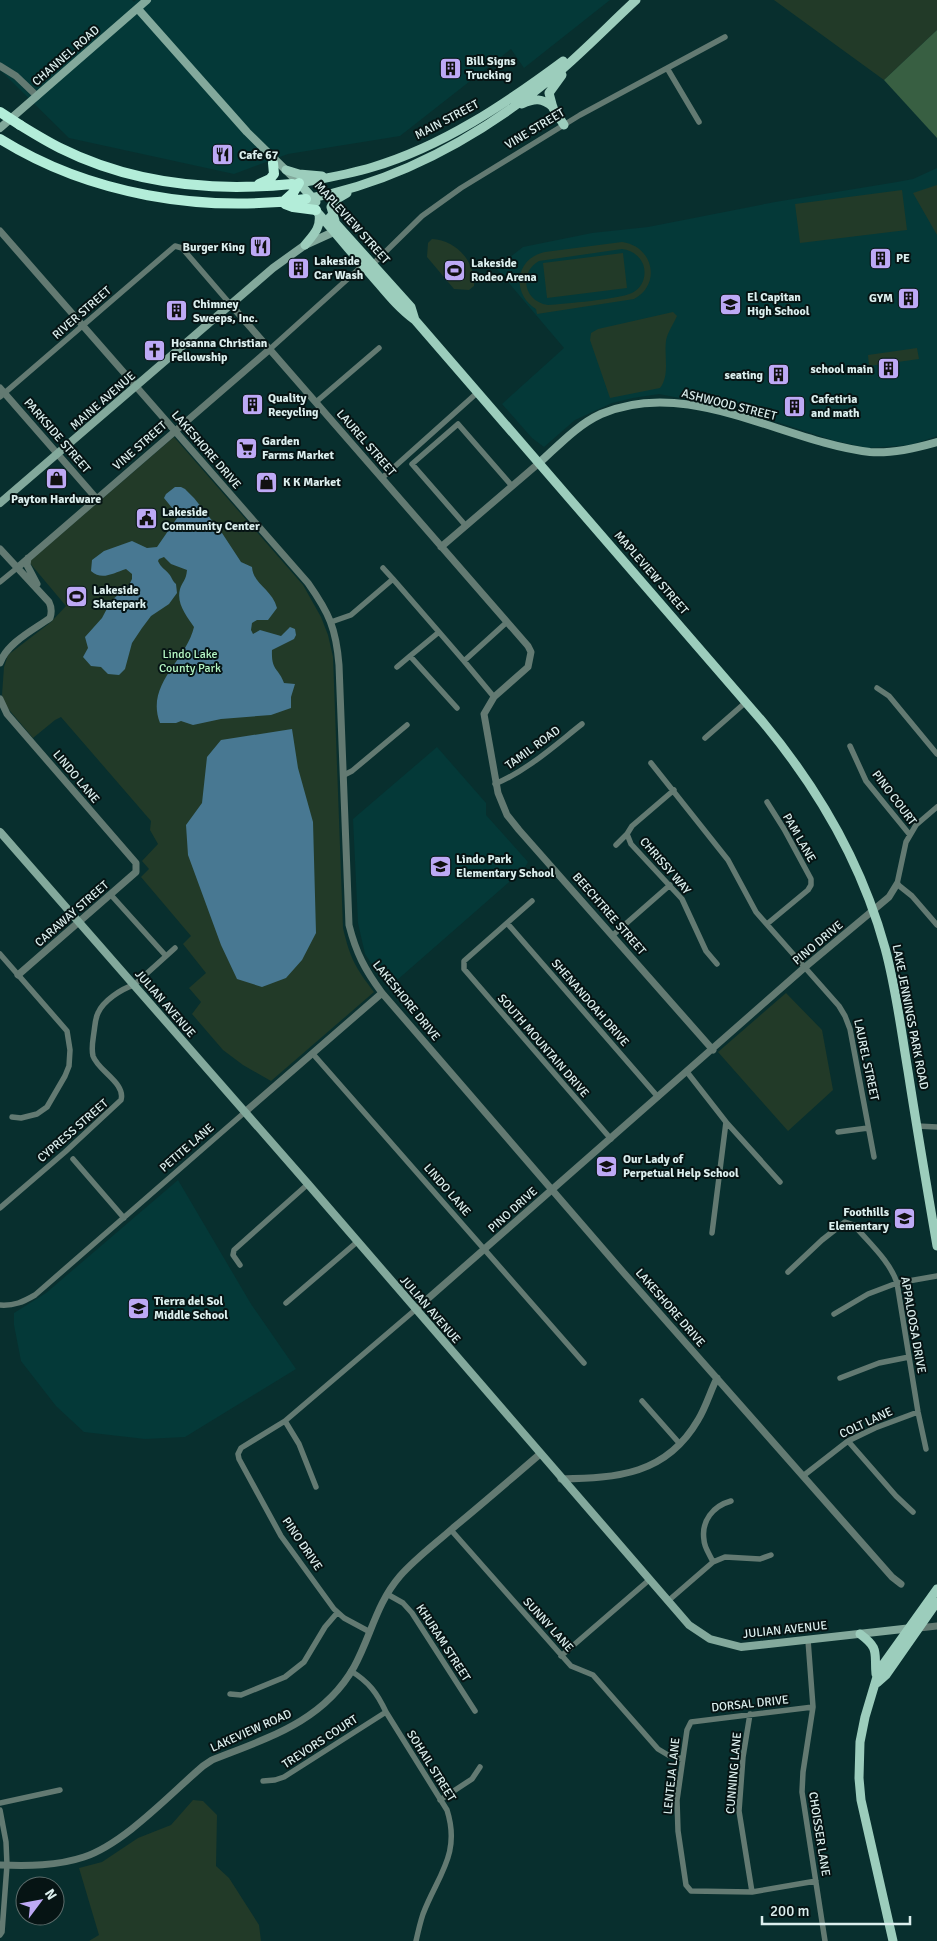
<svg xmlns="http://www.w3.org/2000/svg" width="937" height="1941" font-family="Signika,sans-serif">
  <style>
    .built { fill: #043938 }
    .green { fill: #223a28; fill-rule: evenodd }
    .forest { fill: #385f42 }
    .water { fill: #487892 }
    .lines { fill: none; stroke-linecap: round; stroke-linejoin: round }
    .minor { stroke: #637a72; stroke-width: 5.5 }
    .tertiary { stroke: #637a72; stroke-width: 7 }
    .secondary { stroke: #83a99c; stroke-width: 8 }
    .primary { stroke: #9ccdbc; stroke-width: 9 }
    .motorway { stroke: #b3edd9; stroke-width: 10 }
    .motorway-bridge { stroke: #b3edd9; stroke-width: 10 }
    .labels { text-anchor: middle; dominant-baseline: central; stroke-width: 4; stroke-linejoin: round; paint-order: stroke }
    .street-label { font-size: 12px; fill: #dcefee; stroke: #061414 }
    .poi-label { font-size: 12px; font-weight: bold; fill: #dcefee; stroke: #061414; text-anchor: start }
    .park-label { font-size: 12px; fill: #b5f7c4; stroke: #061414 }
  </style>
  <rect width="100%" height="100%" fill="#082f2e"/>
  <path class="built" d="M 0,0 L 132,0 L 134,2 L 136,0 L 610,0 L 524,68 L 511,49 L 400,136 L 288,154 L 234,174 L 69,138 L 0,70 Z
    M 937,168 L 937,436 L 911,445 L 867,448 L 832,440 L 737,409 L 659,394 L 633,398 L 612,403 L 575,420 L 544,447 L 532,438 L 502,404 L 564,348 L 496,268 L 523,247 L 592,233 L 648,227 L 775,202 L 897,182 L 913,179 Z
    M 437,747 L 486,803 L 486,815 L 528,862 L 524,869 L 388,988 L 365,954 L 358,923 L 353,819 Z
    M 178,1180 L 251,1304 L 296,1369 L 185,1437 L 145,1439 L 84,1432 L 56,1406 L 21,1361 L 14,1325 L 14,1313 L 46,1293 Z"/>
  <path class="green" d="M 774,0 L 937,0 L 937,30 L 884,80 Z
    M 937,185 L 937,235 L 913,193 Z
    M 902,190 L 907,230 L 800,243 L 795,204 Z
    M 432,239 C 456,240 476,262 474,286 L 469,290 L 454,289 L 427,257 L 428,243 Z
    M 622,242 C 653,246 662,284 634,299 L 537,314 L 536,309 C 511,294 515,258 545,252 ZM 622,249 C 631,250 639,255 643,264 C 647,275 643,288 632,293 C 620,299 563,304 548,305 C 524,302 518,273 539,261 Z
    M 623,253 L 627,288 L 547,298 L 543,263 Z
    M 673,312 L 677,316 C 674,323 667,333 666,341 C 664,357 670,375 660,388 L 610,398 L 590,340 L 591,333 L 598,329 Z
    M 917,348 L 919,359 L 869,366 L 868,355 Z
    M 174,437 L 303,585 L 321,617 L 328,635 L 333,657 L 343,928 C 350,958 355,967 374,992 L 271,1081 L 243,1065 L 223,1050 L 192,1014 L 201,1002 L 189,988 L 206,973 L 183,944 L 191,936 L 141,877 L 149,869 L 142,861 L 158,844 L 150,830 L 151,821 L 61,717 L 55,720 L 33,738 L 5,705 L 2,695 L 4,667 L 8,655 L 51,622 L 66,606 L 29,562 Z
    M 786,993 L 822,1030 L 833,1090 L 788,1131 L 718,1052 Z
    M 193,1800 L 203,1801 L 217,1815 L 216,1866 L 229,1878 L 259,1925 L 261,1941 L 89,1941 L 99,1935 L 79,1868 L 102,1862 L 138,1838 L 171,1825 Z"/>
  <path class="forest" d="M 937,30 L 937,138 L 884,80 Z"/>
  <path class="water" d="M 175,487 L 181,487 L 185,489 L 194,498 L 222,533 L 241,562 L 252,567 C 253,584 272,589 277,608 L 268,620 L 257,620 L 252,623 L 251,630 L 253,634 L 260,630 L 281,636 L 290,627 L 295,629 L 296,635 L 294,639 L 272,650 C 271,671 279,668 284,683 L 295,684 L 291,697 L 291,708 L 271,715 L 221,719 L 193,725 L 181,721 L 176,723 L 160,723 C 145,684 186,661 194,627 C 187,616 176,604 180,589 C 182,582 186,581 187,570 L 171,564 L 164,557 L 159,559 L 158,561 C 161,568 165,569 169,574 C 172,577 172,581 176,584 L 177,593 L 169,604 L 151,616 L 142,628 L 132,643 L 125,669 L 119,675 L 108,674 L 101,667 L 91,666 L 83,657 L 88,648 L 85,637 L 102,618 L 111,601 L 129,585 L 132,579 L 132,574 L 126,569 C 113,573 102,581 91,571 L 92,560 L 104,551 L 132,541 L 147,548 L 157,547 L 177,518 L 177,514 L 164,498 L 166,494 Z
    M 292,729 L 298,768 L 313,822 L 316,933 L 302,960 L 286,978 L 262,987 L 237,979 L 221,945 L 188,855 L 186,825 L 202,803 L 207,757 L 221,740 Z"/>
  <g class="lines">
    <path class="minor" d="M 667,68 L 699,122
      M 373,264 L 422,216 L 461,188 L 580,115 L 725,37
      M 270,349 L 362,266
      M 0,397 L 175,246 L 182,248 L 231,305
      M 316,402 L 379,348
      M 382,478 L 478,392
      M 466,526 L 412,464 L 458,424 L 512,486
      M 393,579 L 439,632
      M 0,582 L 17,568
      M 331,622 L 351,615 L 393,579 L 383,568
      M 397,667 L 410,656
      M 877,688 L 889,696 L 937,754
      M 494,697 L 464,661 L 507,622
      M 457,708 L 410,656 L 439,632 L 464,661
      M 705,738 L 746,702
      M 850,746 L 866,781 L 910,835
      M 651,763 L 728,860 L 756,912 L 839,1006 L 845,1016 L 850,1029 L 874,1157
      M 344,775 L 352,771 L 407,725
      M 495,784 C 528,770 554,746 582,724
      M 767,802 L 784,829 L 811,879 L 811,885 L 808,890 L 767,924
      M 937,807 L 916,825 L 906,842 L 897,884 L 912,896 L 937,925
      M 627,834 L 631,844 L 682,899 L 706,951 L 717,964
      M 616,845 L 627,834 L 632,826 L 674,790
      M 111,895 L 166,956
      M 532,901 L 464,961 L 464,969 L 611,1139
      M 507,923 L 658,1097
      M 613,935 L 670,885
      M 0,954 L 67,1031 L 70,1050 L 69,1066 L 65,1076 L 47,1107 L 37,1114 L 21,1118 L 12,1117
      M 313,1054 L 584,1363
      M 687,1072 L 726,1122 L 780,1182
      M 917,1126 L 937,1127
      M 838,1132 L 868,1128
      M 73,1159 L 124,1218
      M 0,1208 L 65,1152 L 121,1100 C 126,1083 98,1071 93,1056 C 91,1048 93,1040 94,1032 C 95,1026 95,1019 98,1013 C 103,1001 121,989 134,985 L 175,948
      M 712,1233 L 726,1122
      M 240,1265 L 233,1255 L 234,1250 L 308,1184
      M 788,1272 L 822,1240 L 845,1222 L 854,1225 C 869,1243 890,1261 897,1283 L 918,1412 L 926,1449
      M 286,1303 L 357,1242
      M 0,1305 C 14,1306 23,1302 35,1295 L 245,1112
      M 834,1314 L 868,1294 L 897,1283 L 937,1276
      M 840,1378 L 879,1363 L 909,1357
      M 642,1401 L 680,1444
      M 285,1421 L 299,1444 L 316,1487
      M 848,1441 L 896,1496 L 913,1512
      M 803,1476 L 848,1441 L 875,1428 L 918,1412
      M 451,1530 L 571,1666 L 593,1675 L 658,1749 L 668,1755 L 682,1759
      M 713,1562 C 710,1555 704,1547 704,1540 C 701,1521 713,1506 731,1501
      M 387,1594 L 403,1603 L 412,1613 L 475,1711
      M 668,1601 L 713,1562 L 725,1557 L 760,1559 L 771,1555
      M 370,1632 L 344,1618 L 334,1609 L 281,1536 L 239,1459 L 238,1454 L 241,1448 L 285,1421 L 415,1310
      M 808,1640 L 813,1707 L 803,1772 L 802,1792 L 825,1941
      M 561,1656 L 649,1580
      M 351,1671 C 369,1682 377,1693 386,1712 L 447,1810 C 461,1854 438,1875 423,1914 C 420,1923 418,1932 416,1941
      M 230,1694 L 241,1695 L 285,1677 L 304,1662 L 325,1627 L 337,1613
      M 813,1707 L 691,1722 L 687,1730 L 677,1800 L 678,1831 L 686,1885 L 691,1891 L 752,1892 L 816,1881
      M 750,1714 L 743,1757 L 739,1811 L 752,1892
      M 263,1781 L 275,1780 L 284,1777 L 386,1712
      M 440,1800 L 472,1779 L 480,1767
      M 0,1803 L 60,1790
      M 0,1810 L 6,1842 L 7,1865 L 2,1932 L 0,1935"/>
    <path class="tertiary" d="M 0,66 L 16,76 L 37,96
      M 0,231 L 308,583 C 329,613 336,628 339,665 L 349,925 C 356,953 365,970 382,993 L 623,1272 L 892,1577 L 901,1584
      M 231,305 L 528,646 L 531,652 L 528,667 L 494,697 L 484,714 L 498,793 L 507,815 L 519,830 L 713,1050
      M 0,388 L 96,498
      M 441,547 L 539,463
      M 0,549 L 49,602 C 52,608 52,612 50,618 C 33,630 7,643 0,663
      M 28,558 L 27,565 L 37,584
      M 17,568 L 270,349
      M 0,699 L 7,714 L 136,863 L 136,872 L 18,975
      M 245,1112 L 382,993
      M 415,1310 L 804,968 L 889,897 L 897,884
      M 561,1479 C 617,1478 666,1475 698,1420 C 706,1407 710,1392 717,1378
      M 919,1628 L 937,1626
      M 0,1865 C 28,1866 57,1866 84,1857 C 125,1843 169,1795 203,1766 L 212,1760 C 267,1738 323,1722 354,1667 C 371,1636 376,1604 400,1576 C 416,1558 435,1544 453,1528 C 482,1504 511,1479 540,1454"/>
    <path class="secondary" d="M 138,9 L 247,132 L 299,183
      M 0,128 L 147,0
      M 539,463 C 558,446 577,425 601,414 C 688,376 783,442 870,452 C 892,454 916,448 937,442
      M 0,503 L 273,268 L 305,245 L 338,230
      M 0,832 L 308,1184 L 689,1625 L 710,1639 L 741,1647 L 912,1628"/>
    <path class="primary" d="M 562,75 L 549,93 L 553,108 L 564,125
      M 522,104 C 535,98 542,98 553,107
      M 286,170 L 299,174 L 322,176
      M 299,183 L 316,202
      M 294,184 C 321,179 347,175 373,167 C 443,146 505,104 563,61
      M 306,199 C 400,182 485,133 558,73 C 585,50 610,24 636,0
      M 311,205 C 334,231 356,258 379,284 C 390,297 401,310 415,320 L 762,721 C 818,788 862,864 885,948 C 896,988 901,1030 908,1071 C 917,1129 927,1188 937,1246
      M 330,217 L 411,307 L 415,320
      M 335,221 L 331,207 L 335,200 L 347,193
      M 305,245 C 314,234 321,228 319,214
      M 860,1634 C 880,1649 874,1652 876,1674
      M 877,1683 L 886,1675 L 937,1602
      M 893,1941 L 861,1800 L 859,1778 L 860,1742 L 865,1717 L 879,1670 L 937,1589"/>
    <path class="motorway" d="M 20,125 C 33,133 46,141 60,148 C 132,184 213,192 292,184
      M 0,139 C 90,195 202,213 306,199
      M 259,184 L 270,179 L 274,174 L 273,163
      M 283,202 L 293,193 L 299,183
      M 285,204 L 293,207 L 316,210"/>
    <path class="motorway-bridge" d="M 0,112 L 20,125"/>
  </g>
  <defs>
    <symbol id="building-square" viewBox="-11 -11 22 22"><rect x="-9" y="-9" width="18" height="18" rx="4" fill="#bda9f5" stroke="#061414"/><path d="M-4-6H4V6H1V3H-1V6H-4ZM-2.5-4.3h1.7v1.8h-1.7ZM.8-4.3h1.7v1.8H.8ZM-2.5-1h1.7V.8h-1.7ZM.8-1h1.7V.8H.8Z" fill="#111"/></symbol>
    <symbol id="restaurant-square" viewBox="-11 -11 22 22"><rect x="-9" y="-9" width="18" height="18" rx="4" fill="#bda9f5" stroke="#061414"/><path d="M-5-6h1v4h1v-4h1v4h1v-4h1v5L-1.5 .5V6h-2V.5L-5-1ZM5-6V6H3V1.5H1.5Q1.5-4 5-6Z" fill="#111"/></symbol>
    <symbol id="stadium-square" viewBox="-11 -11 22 22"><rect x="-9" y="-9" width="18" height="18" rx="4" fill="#bda9f5" stroke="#061414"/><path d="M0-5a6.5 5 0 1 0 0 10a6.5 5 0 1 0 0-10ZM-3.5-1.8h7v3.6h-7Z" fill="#111"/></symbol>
    <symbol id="school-square" viewBox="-11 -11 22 22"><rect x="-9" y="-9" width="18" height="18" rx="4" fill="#bda9f5" stroke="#061414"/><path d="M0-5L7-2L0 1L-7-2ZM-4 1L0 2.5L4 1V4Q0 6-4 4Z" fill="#111"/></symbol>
    <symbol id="church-square" viewBox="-11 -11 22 22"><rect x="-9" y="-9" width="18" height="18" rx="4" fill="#bda9f5" stroke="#061414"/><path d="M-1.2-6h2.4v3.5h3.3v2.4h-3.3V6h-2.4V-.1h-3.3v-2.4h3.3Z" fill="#111"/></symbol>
    <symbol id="supermarket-square" viewBox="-11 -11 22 22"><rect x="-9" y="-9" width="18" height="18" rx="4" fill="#bda9f5" stroke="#061414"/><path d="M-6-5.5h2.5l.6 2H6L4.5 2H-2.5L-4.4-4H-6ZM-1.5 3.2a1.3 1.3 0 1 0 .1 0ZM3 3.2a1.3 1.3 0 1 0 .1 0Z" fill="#111"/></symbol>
    <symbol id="shop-square" viewBox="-11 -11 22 22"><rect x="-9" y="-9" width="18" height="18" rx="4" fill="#bda9f5" stroke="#061414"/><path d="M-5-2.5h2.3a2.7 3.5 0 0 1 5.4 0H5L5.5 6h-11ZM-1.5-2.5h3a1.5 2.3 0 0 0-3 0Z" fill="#111"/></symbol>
    <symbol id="civic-square" viewBox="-11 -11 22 22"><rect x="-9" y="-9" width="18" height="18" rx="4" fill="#bda9f5" stroke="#061414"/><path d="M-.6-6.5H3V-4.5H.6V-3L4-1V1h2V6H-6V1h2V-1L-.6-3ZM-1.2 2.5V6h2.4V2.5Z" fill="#111"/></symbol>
  </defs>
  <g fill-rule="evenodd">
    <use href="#building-square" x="438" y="56" width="25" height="25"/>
    <use href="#restaurant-square" x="210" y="142" width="25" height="25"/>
    <use href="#restaurant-square" x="248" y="234" width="25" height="25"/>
    <use href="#building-square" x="868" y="246" width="25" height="25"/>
    <use href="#building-square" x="286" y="256" width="25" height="25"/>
    <use href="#stadium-square" x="442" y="258" width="25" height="25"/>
    <use href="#building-square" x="896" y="286" width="25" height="25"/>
    <use href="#school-square" x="718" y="292" width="25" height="25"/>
    <use href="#building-square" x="164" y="298" width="25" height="25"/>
    <use href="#church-square" x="142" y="338" width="25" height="25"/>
    <use href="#building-square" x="876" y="356" width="25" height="25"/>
    <use href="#building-square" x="766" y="362" width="25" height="25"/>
    <use href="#building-square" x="240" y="392" width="25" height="25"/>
    <use href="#building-square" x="782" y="394" width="25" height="25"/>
    <use href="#supermarket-square" x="234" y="436" width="25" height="25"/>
    <use href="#shop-square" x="44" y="466" width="25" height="25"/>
    <use href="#shop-square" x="254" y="470" width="25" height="25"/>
    <use href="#civic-square" x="134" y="506" width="25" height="25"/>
    <use href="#stadium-square" x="64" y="584" width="25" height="25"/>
    <use href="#school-square" x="428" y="854" width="25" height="25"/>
    <use href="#school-square" x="594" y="1154" width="25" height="25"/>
    <use href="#school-square" x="892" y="1206" width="25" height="25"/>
    <use href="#school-square" x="126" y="1296" width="25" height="25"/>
  </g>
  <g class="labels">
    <g class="street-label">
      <text transform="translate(66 56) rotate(-41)">CHANNEL ROAD</text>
      <text transform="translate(447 120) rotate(-28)">MAIN STREET</text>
      <text transform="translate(535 129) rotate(-31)">VINE STREET</text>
      <text transform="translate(352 223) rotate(48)">MAPLEVIEW STREET</text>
      <text transform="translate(82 313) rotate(-41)">RIVER STREET</text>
      <text transform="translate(103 401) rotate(-41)">MAINE AVENUE</text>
      <text transform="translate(729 405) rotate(14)">ASHWOOD STREET</text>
      <text transform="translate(57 436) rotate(49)">PARKSIDE STREET</text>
      <text transform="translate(366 443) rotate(49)">LAUREL STREET</text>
      <text transform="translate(140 446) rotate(-41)">VINE STREET</text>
      <text transform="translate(206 450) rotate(49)">LAKESHORE DRIVE</text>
      <text transform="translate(651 573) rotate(49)">MAPLEVIEW STREET</text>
      <text transform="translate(533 748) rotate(-36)">TAMIL ROAD</text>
      <text transform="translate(76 777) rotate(50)">LINDO LANE</text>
      <text transform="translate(894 798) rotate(53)">PINO COURT</text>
      <text transform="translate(799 838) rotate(60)">PAM LANE</text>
      <text transform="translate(665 866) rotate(49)">CHRISSY WAY</text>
      <text transform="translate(72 914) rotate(-41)">CARAWAY STREET</text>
      <text transform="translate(609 914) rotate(49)">BEECHTREE STREET</text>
      <text transform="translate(818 943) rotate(-40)">PINO DRIVE</text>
      <text transform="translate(406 1001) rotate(51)">LAKESHORE DRIVE</text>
      <text transform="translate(590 1003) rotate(49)">SHENANDOAH DRIVE</text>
      <text transform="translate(165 1004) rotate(49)">JULIAN AVENUE</text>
      <text transform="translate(910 1017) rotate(79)">LAKE JENNINGS PARK ROAD</text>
      <text transform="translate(543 1046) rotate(49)">SOUTH MOUNTAIN DRIVE</text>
      <text transform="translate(866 1060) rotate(78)">LAUREL STREET</text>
      <text transform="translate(73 1131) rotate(-41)">CYPRESS STREET</text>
      <text transform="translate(187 1148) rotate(-41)">PETITE LANE</text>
      <text transform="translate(447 1190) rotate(49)">LINDO LANE</text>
      <text transform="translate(513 1210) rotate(-42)">PINO DRIVE</text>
      <text transform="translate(670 1308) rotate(49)">LAKESHORE DRIVE</text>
      <text transform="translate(430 1310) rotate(49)">JULIAN AVENUE</text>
      <text transform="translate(913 1325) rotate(80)">APPALOOSA DRIVE</text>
      <text transform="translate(866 1423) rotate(-25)">COLT LANE</text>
      <text transform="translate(302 1544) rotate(56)">PINO DRIVE</text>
      <text transform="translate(548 1625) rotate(48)">SUNNY LANE</text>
      <text transform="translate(785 1630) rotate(-6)">JULIAN AVENUE</text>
      <text transform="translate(443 1643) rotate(57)">KHURAM STREET</text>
      <text transform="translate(750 1704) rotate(-6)">DORSAL DRIVE</text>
      <text transform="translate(251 1731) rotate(-24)">LAKEVIEW ROAD</text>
      <text transform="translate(320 1742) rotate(-33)">TREVORS COURT</text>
      <text transform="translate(431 1766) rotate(58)">SOHAIL STREET</text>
      <text transform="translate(734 1773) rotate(-85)">CUNNING LANE</text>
      <text transform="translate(672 1776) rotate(-84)">LENTEJA LANE</text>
      <text transform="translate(819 1834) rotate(81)">CHOISSER LANE</text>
    </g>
    <g class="poi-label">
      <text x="466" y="61">Bill Signs<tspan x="466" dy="14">Trucking</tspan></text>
      <text x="239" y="155">Cafe 67</text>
      <text x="245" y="247" text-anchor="end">Burger King</text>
      <text x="896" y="258">PE</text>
      <text x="314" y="261">Lakeside<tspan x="314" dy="14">Car Wash</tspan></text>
      <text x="471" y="263">Lakeside<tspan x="471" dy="14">Rodeo Arena</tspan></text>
      <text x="747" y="297">El Capitan<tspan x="747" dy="14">High School</tspan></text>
      <text x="893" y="298" text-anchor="end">GYM</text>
      <text x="193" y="304">Chimney<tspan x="193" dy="14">Sweeps, Inc.</tspan></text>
      <text x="171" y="343">Hosanna Christian<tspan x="171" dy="14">Fellowship</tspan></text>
      <text x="873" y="369" text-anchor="end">school main</text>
      <text x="763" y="375" text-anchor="end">seating</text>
      <text x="268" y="398">Quality<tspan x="268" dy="14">Recycling</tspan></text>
      <text x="811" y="399">Cafetiria<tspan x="811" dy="14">and math</tspan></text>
      <text x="262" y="441">Garden<tspan x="262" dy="14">Farms Market</tspan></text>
      <text x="283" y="482">K K Market</text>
      <text x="56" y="499" text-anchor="middle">Payton Hardware</text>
      <text x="162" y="512">Lakeside<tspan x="162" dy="14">Community Center</tspan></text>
      <text x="93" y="590">Lakeside<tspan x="93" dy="14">Skatepark</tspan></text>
      <text x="456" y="859">Lindo Park<tspan x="456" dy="14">Elementary School</tspan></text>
      <text x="623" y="1159">Our Lady of<tspan x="623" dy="14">Perpetual Help School</tspan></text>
      <text x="889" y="1212" text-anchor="end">Foothills<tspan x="889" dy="14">Elementary</tspan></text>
      <text x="154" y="1301">Tierra del Sol<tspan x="154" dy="14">Middle School</tspan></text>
    </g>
    <g class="park-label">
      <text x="190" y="654">Lindo Lake<tspan x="190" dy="14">County Park</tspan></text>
    </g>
  </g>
  <g transform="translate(40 1901) rotate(58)"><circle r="24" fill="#061414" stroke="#5c6c6b"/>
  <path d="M0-4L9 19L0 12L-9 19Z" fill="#bda9f5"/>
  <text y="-8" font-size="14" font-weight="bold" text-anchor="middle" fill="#dcefee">N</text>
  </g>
  <path d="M762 1916v8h148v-8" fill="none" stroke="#dcefee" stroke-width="2.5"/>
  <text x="770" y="1916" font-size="15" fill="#dcefee" stroke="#061414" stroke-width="4" paint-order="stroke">200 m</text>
</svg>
